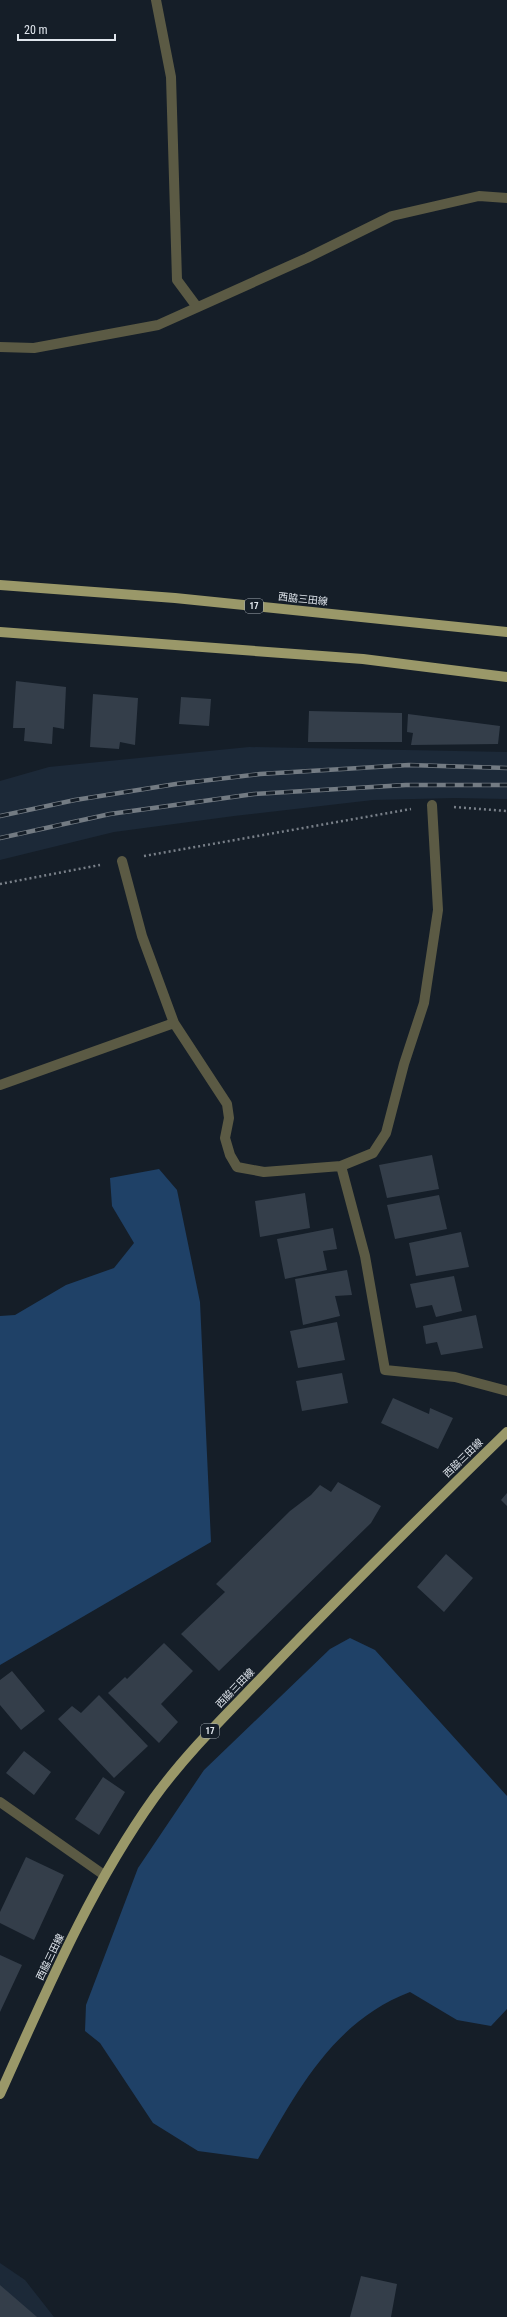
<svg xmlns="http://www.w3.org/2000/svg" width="507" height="2317" font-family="'Roboto Condensed','Noto Sans JP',sans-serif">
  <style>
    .built { fill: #1c2938 }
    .water { fill: #1f4167 }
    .building { fill: #343e4a }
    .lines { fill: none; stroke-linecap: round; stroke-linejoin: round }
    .path { stroke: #798089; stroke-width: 2.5; stroke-dasharray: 2 3; stroke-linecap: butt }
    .minor { stroke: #5b5a44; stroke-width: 10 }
    .major { stroke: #9a9869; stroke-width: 10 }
    .rail-casing { stroke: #737b83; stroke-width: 4.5 }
    .rail { stroke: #151e28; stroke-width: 3; stroke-dasharray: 9; stroke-linecap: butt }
    .labels { text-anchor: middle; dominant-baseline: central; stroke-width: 3; stroke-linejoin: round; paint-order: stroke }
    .shield { fill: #151e28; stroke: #a3aab2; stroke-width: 1 }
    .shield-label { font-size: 9px; font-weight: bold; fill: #e0e6ed }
    .street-label { font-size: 10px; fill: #e0e6ed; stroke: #151e28 }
  </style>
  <rect width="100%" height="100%" fill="#151e28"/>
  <path class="built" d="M 249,747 L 507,752 L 507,799 L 455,798 L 373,800 L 234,816 L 114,832 L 0,860 L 0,781 L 49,767 Z
    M 0,2263 L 25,2280 L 54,2317 L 0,2317 Z"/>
  <path class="water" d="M 159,1169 L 177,1190 L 200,1302 L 211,1542 L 0,1665 L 0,1316 L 15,1315 L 66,1285 L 114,1268 L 134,1243 L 112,1206 L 110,1178 Z
    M 350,1638 L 375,1650 L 507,1796 L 507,2009 L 491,2026 L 457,2020 L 410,1992 C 332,2022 297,2092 258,2159 L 198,2151 L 153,2123 L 100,2043 L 85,2031 L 86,2005 L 138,1868 L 204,1770 L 330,1649 Z"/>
  <path class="building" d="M 16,681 L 66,687 L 64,729 L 53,727 L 52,744 L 24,741 L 25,728 L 13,728 Z
    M 93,694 L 138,698 L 135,745 L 120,742 L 119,749 L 90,747 Z
    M 181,697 L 211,699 L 209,726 L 179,724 Z
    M 309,711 L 402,713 L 402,742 L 308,742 Z
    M 408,714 L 500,726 L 498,744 L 411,745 L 413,733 L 407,732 Z
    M 432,1155 L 439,1189 L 387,1198 L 379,1165 Z
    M 305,1193 L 310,1228 L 260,1237 L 255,1201 Z
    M 439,1195 L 447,1229 L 395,1239 L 387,1205 Z
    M 333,1228 L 337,1249 L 323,1251 L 327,1270 L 285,1279 L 277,1239 Z
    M 461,1232 L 469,1267 L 416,1276 L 409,1243 Z
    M 347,1270 L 352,1295 L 335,1296 L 340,1316 L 303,1325 L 295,1279 Z
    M 454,1276 L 462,1311 L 436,1317 L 432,1305 L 416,1308 L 410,1284 Z
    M 476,1315 L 483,1348 L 441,1355 L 437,1342 L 426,1344 L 423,1326 Z
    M 337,1322 L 345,1360 L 298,1368 L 290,1331 Z
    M 342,1373 L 348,1403 L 302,1411 L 296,1381 Z
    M 393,1398 L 429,1414 L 430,1408 L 453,1418 L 438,1449 L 381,1423 Z
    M 338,1482 L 381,1506 L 371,1523 L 219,1671 L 181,1634 L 225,1592 L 216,1584 L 290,1511 L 311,1495 L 320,1485 L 331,1492 Z
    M 507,1493 L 507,1506 L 501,1500 Z
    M 446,1554 L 473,1578 L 444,1612 L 417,1587 Z
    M 164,1643 L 193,1671 L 161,1704 L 178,1722 L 159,1743 L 108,1693 L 125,1677 L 127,1679 Z
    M 12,1671 L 45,1711 L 21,1730 L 0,1705 L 0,1680 Z
    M 99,1695 L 148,1746 L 114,1778 L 58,1719 L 72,1706 L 81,1713 Z
    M 24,1751 L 51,1772 L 34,1795 L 6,1773 Z
    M 103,1777 L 125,1792 L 99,1835 L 75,1819 Z
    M 26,1857 L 64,1875 L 34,1940 L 0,1923 L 0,1912 Z
    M 0,1955 L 22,1965 L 0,2012 Z
    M 361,2276 L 397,2284 L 391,2317 L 350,2317 Z
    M 0,2285 L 37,2317 L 0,2317 Z"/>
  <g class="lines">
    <path class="path" d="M 454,807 L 507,811
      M 144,856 L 411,809
      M 0,884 L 100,865"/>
    <path class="minor" d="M 156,0 L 171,77 L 177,280 L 197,307
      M 0,347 L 34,348 L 158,325 L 307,258 L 392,216 L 479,196 L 507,198
      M 174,1023 L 227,1104 L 229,1118 L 225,1138 L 230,1155 L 237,1167 L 264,1172 L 341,1166 L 373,1153 L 386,1133 L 404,1064 L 424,1003 L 438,910 L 432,805
      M 0,1085 L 174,1023 L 142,936 L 122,861
      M 341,1166 L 365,1256 L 385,1370 L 455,1377 L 507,1391
      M 0,1802 L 104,1875"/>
    <path class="major" d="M 0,585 L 175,598 L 507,632
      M 0,632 L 363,659 L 507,677
      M 0,2094 C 46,1992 89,1889 154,1798 C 188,1751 231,1710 270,1669 C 348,1588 427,1510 507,1432"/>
    <defs>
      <path id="rail" d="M 0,816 L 75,800 L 176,784 L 260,774 L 409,765 L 507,768
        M 0,838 L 110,814 L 254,794 L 406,785 L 507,785"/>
    </defs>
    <use href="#rail" class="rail-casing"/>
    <use href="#rail" class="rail"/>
  </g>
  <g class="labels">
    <g class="shield">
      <rect x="245" y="599" width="18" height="14" rx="3"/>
      <rect x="201" y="1724" width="18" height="14" rx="3"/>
    </g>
    <g class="shield-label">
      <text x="254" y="606">17</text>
      <text x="210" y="1731">17</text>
    </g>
    <g class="street-label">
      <text transform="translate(303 599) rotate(6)">西脇三田線</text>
      <text transform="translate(463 1458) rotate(-44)">西脇三田線</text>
      <text transform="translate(235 1688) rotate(-46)">西脇三田線</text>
      <text transform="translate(50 1957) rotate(-64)">西脇三田線</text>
    </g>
  </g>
  <path d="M18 34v6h97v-6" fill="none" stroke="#e0e6ed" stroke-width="2"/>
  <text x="24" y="34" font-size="12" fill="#e0e6ed" stroke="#151e28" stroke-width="3" paint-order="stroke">20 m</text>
</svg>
